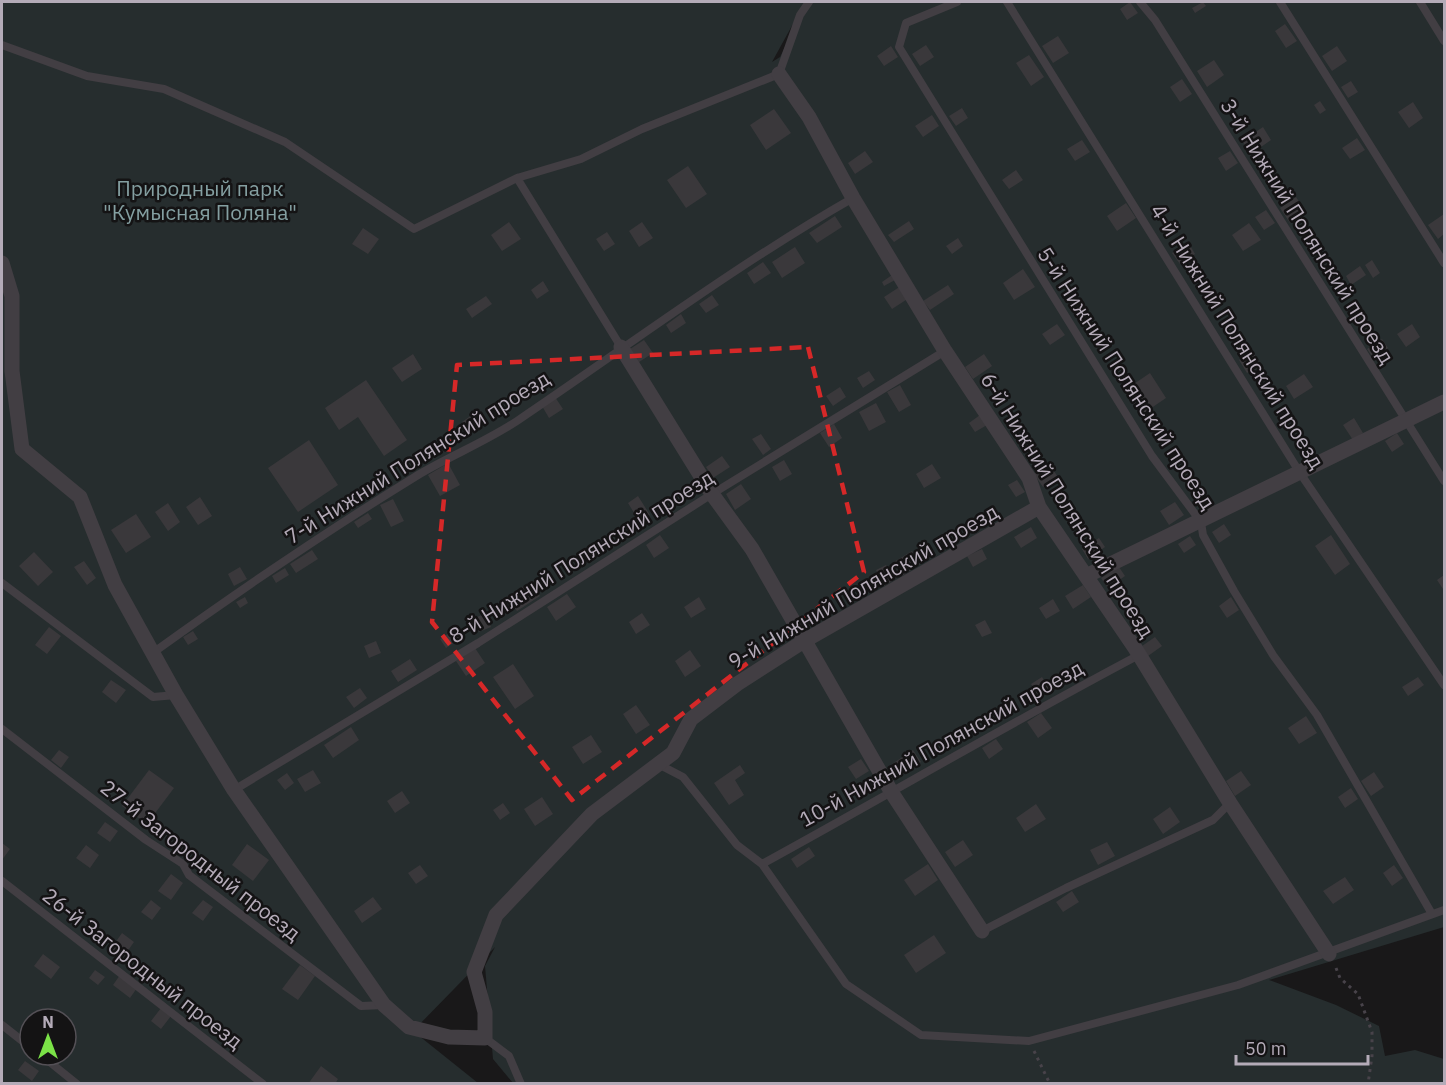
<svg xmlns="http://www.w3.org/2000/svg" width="1446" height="1085" font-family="'IBM Plex Sans',sans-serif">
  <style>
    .green { fill: #262d2e; fill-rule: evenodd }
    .building { fill: #3a383b }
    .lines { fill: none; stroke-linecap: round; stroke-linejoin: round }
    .path { stroke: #48434a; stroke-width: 3; stroke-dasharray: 3 4.5; stroke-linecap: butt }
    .lane { stroke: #423e43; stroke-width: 8 }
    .street { stroke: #423e43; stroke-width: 15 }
    .marked { fill: none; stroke: #d62828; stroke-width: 4.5; stroke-dasharray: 12 8; stroke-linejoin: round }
    .labels { text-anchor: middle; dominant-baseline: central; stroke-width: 5; stroke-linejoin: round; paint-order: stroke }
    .park-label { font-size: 21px; fill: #849fa1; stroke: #141314 }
    .street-label { font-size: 21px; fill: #b4abb8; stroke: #141314 }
  </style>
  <rect width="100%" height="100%" fill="#191819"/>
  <path class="green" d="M 2,2 L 805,2 L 772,62 L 780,57 L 807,2 L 1444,2 L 1444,927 L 1269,980 L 1336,1005 L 1379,1026 L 1385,1056 L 1415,1050 L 1444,1059 L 1444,1083 L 513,1083 L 493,1059 L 485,966 L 495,947 L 413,1031 L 478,1083 L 2,1084 ZM 30,1019 L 66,1019 L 66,1055 L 30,1055 Z"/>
  <path class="building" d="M 1130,2 L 1138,13 L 1127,20 L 1120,9 Z
    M 1203,2 L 1206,6 L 1195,13 L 1192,8 Z
    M 1285,24 L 1297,41 L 1286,48 L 1275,31 Z
    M 1058,36 L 1069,53 L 1053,63 L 1042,46 Z
    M 926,45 L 934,57 L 920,66 L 912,54 Z
    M 891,46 L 898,57 L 884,66 L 877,56 Z
    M 1337,46 L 1347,61 L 1332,71 L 1322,56 Z
    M 1029,55 L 1044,77 L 1031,86 L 1016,63 Z
    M 1214,60 L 1224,75 L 1207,87 L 1197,71 Z
    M 1182,79 L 1192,94 L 1180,102 L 1170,87 Z
    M 1351,81 L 1358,92 L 1348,98 L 1341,87 Z
    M 1320,101 L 1326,110 L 1320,114 L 1314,105 Z
    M 1413,102 L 1423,118 L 1409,128 L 1398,112 Z
    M 962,108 L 968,118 L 956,126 L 949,116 Z
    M 774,109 L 791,133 L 766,150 L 750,125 Z
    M 932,115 L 939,126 L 923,137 L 915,126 Z
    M 1263,127 L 1271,140 L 1251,154 L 1242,141 Z
    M 1357,138 L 1365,150 L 1350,159 L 1342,148 Z
    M 1082,140 L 1090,152 L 1075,161 L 1067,149 Z
    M 865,151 L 873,162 L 855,174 L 848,163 Z
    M 1230,151 L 1238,163 L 1226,171 L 1218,158 Z
    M 688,166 L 707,194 L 686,208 L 667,180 Z
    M 1016,170 L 1023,180 L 1009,189 L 1002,180 Z
    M 1296,197 L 1306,212 L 1290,223 L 1280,208 Z
    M 1126,203 L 1136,218 L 1117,231 L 1107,216 Z
    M 1266,210 L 1275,223 L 1264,230 L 1255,217 Z
    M 1444,214 L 1444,234 L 1438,239 L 1428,225 Z
    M 835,216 L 842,227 L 817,243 L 809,233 Z
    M 909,221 L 914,229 L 894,242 L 888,235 Z
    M 509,222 L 521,239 L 502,251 L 491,235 Z
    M 642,222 L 653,238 L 639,247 L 629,231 Z
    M 1249,223 L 1261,240 L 1243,251 L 1232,235 Z
    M 363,228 L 379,239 L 368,254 L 352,244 Z
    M 607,232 L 615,244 L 604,251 L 596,239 Z
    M 958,238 L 963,246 L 952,254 L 946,246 Z
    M 1188,242 L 1195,254 L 1180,264 L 1172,253 Z
    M 795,247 L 805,263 L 782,278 L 772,262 Z
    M 1372,260 L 1380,273 L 1373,278 L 1365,265 Z
    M 763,262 L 771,273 L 754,284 L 747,273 Z
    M 1360,266 L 1366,275 L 1351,285 L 1346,276 Z
    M 1023,269 L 1035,287 L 1014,300 L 1003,283 Z
    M 892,275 L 895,280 L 884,286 L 882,282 Z
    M 543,281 L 549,291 L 537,299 L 531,290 Z
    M 948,285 L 954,294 L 930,310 L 923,301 Z
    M 901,286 L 909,298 L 892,309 L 884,297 Z
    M 712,295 L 719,305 L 706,313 L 699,304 Z
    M 486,296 L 492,304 L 472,318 L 466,309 Z
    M 681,314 L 686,323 L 671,333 L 666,325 Z
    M 1057,324 L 1065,335 L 1050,345 L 1042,334 Z
    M 1412,324 L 1420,337 L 1406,347 L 1397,334 Z
    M 1382,339 L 1388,348 L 1373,358 L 1367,349 Z
    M 644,340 L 653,353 L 639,362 L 630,349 Z
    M 1252,351 L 1261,364 L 1247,373 L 1239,360 Z
    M 413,354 L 422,369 L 402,382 L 392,368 Z
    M 984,354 L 992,366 L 973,379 L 965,367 Z
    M 869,371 L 875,380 L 863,388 L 857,378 Z
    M 1150,373 L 1166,398 L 1141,415 L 1125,390 Z
    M 1304,374 L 1313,387 L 1294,399 L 1286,386 Z
    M 366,380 L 407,440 L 384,456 L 358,417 L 339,430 L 325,408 Z
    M 900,385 L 911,405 L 899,412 L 887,392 Z
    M 840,387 L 846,397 L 833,406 L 826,396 Z
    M 555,397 L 563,409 L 549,418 L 542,406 Z
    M 876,403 L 886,422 L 869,431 L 859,412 Z
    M 479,410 L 486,420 L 468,431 L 462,422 Z
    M 980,415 L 987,425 L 975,432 L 969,423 Z
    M 1354,418 L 1363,433 L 1353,440 L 1343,425 Z
    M 834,424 L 842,438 L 829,447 L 820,433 Z
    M 1397,433 L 1404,444 L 1392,452 L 1385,441 Z
    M 761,434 L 771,449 L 763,455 L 752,439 Z
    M 309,440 L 338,485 L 298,512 L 268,468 Z
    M 722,456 L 730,467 L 713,478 L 706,467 Z
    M 784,460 L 792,474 L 780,481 L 772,467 Z
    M 448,463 L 460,485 L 440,496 L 428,475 Z
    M 932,464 L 941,478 L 924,488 L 916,474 Z
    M 1049,464 L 1058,477 L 1043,487 L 1034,474 Z
    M 1017,480 L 1025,492 L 1016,497 L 1008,485 Z
    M 741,484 L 751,499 L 735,510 L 726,494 Z
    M 638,496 L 650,515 L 639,521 L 628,503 Z
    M 200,497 L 212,516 L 198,525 L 186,507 Z
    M 393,499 L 404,521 L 391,527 L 380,505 Z
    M 1175,502 L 1184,515 L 1169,525 L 1160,511 Z
    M 168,503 L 180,522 L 168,531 L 155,512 Z
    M 368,513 L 372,519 L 358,528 L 354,522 Z
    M 136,514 L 151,537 L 126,553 L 111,530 Z
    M 1224,524 L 1231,535 L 1219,543 L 1212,532 Z
    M 1031,527 L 1037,538 L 1021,548 L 1014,537 Z
    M 660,535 L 669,548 L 654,558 L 646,545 Z
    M 1331,535 L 1350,564 L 1335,575 L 1315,546 Z
    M 1190,536 L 1196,545 L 1184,553 L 1178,544 Z
    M 1099,538 L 1105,547 L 1088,559 L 1082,549 Z
    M 982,549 L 987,559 L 973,567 L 967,556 Z
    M 312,550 L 318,559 L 296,573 L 290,564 Z
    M 912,551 L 920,564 L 902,576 L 894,562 Z
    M 34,552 L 53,572 L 38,586 L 19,566 Z
    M 84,561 L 96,578 L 87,585 L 74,567 Z
    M 886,565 L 894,580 L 884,586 L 876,570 Z
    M 240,567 L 247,579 L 234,586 L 228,574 Z
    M 1119,567 L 1125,576 L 1108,588 L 1101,578 Z
    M 285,568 L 289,575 L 276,583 L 272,576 Z
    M 1444,575 L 1444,588 L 1443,589 L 1437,580 Z
    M 530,582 L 540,596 L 517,611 L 507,597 Z
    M 1083,585 L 1091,597 L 1073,609 L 1065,596 Z
    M 567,594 L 576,607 L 556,621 L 547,607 Z
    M 245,597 L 248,603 L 240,608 L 236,602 Z
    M 699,597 L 706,609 L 691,618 L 684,607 Z
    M 1231,597 L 1239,610 L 1227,618 L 1219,606 Z
    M 1053,599 L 1060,611 L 1046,619 L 1039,608 Z
    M 642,613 L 650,625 L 636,634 L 629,622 Z
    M 485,614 L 491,627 L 479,632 L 474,618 Z
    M 985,620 L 992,633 L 982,637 L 975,625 Z
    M 49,627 L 61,636 L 47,654 L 35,645 Z
    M 455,629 L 461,638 L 446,648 L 440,639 Z
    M 193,631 L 198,639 L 188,645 L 183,637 Z
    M 1155,637 L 1162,646 L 1148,656 L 1142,646 Z
    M 376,641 L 381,653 L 369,658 L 364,646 Z
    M 475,648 L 485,663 L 466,676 L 456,661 Z
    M 690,650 L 701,666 L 685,677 L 675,661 Z
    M 410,659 L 417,670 L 398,682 L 391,671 Z
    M 513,664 L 534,696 L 515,709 L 493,677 Z
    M 1042,677 L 1050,690 L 1039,697 L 1031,684 Z
    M 1418,677 L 1424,685 L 1408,696 L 1402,687 Z
    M 111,680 L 126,690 L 116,703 L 102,692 Z
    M 360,688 L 367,698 L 354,708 L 346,697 Z
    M 636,705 L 650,725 L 636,734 L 623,714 Z
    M 1041,713 L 1052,728 L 1038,738 L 1027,722 Z
    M 1306,716 L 1317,733 L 1299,744 L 1288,728 Z
    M 351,727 L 359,740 L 333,758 L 324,745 Z
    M 591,735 L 602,752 L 583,764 L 572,747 Z
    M 996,739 L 1003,749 L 989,759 L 982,748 Z
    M 59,750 L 69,757 L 61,768 L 51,760 Z
    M 913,750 L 921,762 L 900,776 L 892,764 Z
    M 861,759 L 869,771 L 856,779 L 848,767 Z
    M 740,765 L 745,773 L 735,780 L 744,795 L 729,805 L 714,783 Z
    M 149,770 L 174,788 L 147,824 L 122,806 Z
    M 313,770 L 321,783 L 305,792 L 297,779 Z
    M 1241,771 L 1251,785 L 1235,796 L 1226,781 Z
    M 1374,772 L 1384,787 L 1371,796 L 1361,781 Z
    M 287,773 L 294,783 L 285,790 L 277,780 Z
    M 1351,788 L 1358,799 L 1345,808 L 1338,797 Z
    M 402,791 L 410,803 L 395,813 L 387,801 Z
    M 542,797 L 553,814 L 535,826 L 524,809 Z
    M 503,803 L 510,813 L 500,820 L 493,810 Z
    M 1036,804 L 1046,819 L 1025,832 L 1016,818 Z
    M 1170,807 L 1180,822 L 1163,834 L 1153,819 Z
    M 105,822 L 118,831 L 110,842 L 97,833 Z
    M 963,840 L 973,855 L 955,867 L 945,852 Z
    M 1107,842 L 1115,856 L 1098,865 L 1090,850 Z
    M 2,843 L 10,849 L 2,860 Z
    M 247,844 L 269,860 L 253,881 L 232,865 Z
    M 86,845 L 99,855 L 90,868 L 76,858 Z
    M 809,847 L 815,856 L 797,868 L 791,859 Z
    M 928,864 L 938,880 L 915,896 L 904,880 Z
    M 420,865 L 428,876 L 416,884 L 408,873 Z
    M 1394,865 L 1403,878 L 1392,886 L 1383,873 Z
    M 171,874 L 183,883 L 171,900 L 158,891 Z
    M 1345,877 L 1354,890 L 1333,904 L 1323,891 Z
    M 1072,891 L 1079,902 L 1063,912 L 1056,902 Z
    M 51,896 L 64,906 L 60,913 L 46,902 Z
    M 373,897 L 382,909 L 362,923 L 354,911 Z
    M 151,900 L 161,908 L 152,920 L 141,912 Z
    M 203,900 L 213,907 L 203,921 L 192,913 Z
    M 122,933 L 134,942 L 122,959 L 110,950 Z
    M 934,935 L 946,953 L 916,973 L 904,955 Z
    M 43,954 L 60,967 L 51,979 L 34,966 Z
    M 300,965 L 315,976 L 298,1000 L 282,989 Z
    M 95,970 L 105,977 L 98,985 L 89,978 Z
    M 120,975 L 137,988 L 130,998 L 113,985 Z
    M 161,1008 L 171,1016 L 161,1029 L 151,1021 Z
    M 25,1061 L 39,1071 L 32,1081 L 18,1070 Z
    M 321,1066 L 338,1079 L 335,1084 L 308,1084 Z"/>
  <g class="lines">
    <path class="path" d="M 1336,968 L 1340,978 L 1358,994 L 1372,1032 L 1372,1056 L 1368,1084
      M 1034,1051 L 1050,1084"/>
    <path class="lane" d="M 957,2 L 906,23 L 899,47 L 1152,456 L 1201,522 L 1203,535 L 1234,591 L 1273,655 L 1317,715 L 1432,914
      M 1007,2 L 1300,473 L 1444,685
      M 1140,2 L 1155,20 L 1444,481
      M 1280,2 L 1444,263
      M 1420,2 L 1444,41
      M 2,45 L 87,76 L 164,89 L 285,142 L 414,229 L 517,178 L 621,347
      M 517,178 L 581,159 L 642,129 L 779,74 L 800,15 L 809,2
      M 2,583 L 153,697 L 176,695
      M 154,652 C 240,590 327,531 418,475 C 450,456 485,442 517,421 C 628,346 736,265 853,198
      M 2,729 L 146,840 L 183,864 L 189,875 L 361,1006 L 384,1005
      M 658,764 L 683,777 L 737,845 L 762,864 L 846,984 L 921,1035 L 1029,1041 L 1238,985 L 1444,910
      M 234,790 L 478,643 L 712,494 L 945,351
      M 762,864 C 888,795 1012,722 1139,655
      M 2,881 L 263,1084
      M 982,931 L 1066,888 L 1213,820 L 1230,803
      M 2,1025 L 30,1047
      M 485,1038 L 509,1056 L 521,1084
      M 41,1055 L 77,1084"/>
    <path class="street" d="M 779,74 L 809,117 L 853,198 L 945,351 L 1029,478 L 1039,507 L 1135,648 L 1230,803 L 1329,954
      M 2,263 L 12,296 L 12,371 L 22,449 L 80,497 L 115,585 L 176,695 L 234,790 L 384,1005 L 409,1027 L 449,1037 L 485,1038 L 485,1012 L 474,972 L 496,915 L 592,814 L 673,753 L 691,719 L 737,684 L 804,641 L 1039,507
      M 621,347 L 712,494 L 752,549 L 892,793 L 982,931
      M 1086,576 L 1444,402"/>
  </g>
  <path class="marked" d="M 808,347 L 864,572 L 572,800 L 432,622 L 457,365 Z"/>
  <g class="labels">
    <g class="park-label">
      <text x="200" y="188">Природный парк<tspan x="200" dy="24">"Кумысная Поляна"</tspan></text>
    </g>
    <g class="street-label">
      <text transform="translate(1308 231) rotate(58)">3-й Нижний Полянский проезд</text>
      <text transform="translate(1238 336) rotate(58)">4-й Нижний Полянский проезд</text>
      <text transform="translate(1127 378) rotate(57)">5-й Нижний Полянский проезд</text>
      <text transform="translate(417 457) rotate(-32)">7-й Нижний Полянский проезд</text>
      <text transform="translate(1068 505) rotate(58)">6-й Нижний Полянский проезд</text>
      <text transform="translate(581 556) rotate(-32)">8-й Нижний Полянский проезд</text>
      <text transform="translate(863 586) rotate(-30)">9-й Нижний Полянский проезд</text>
      <text transform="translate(941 743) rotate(-29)">10-й Нижний Полянский проезд</text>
      <text transform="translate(201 860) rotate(38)">27-й Загородный проезд</text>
      <text transform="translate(143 968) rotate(38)">26-й Загородный проезд</text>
    </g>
  </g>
  <rect width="1446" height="1085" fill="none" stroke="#b4abb8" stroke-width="6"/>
  <g transform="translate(48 1037)"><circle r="28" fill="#141314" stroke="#545056" stroke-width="1.5"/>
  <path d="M0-4.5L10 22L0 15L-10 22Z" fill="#7be247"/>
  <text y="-9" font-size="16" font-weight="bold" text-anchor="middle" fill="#b4abb8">N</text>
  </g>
  <path d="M1236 1055v9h132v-9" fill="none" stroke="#b4abb8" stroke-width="3"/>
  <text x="1245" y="1055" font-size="18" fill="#b4abb8" stroke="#141314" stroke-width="4.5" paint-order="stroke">50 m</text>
</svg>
